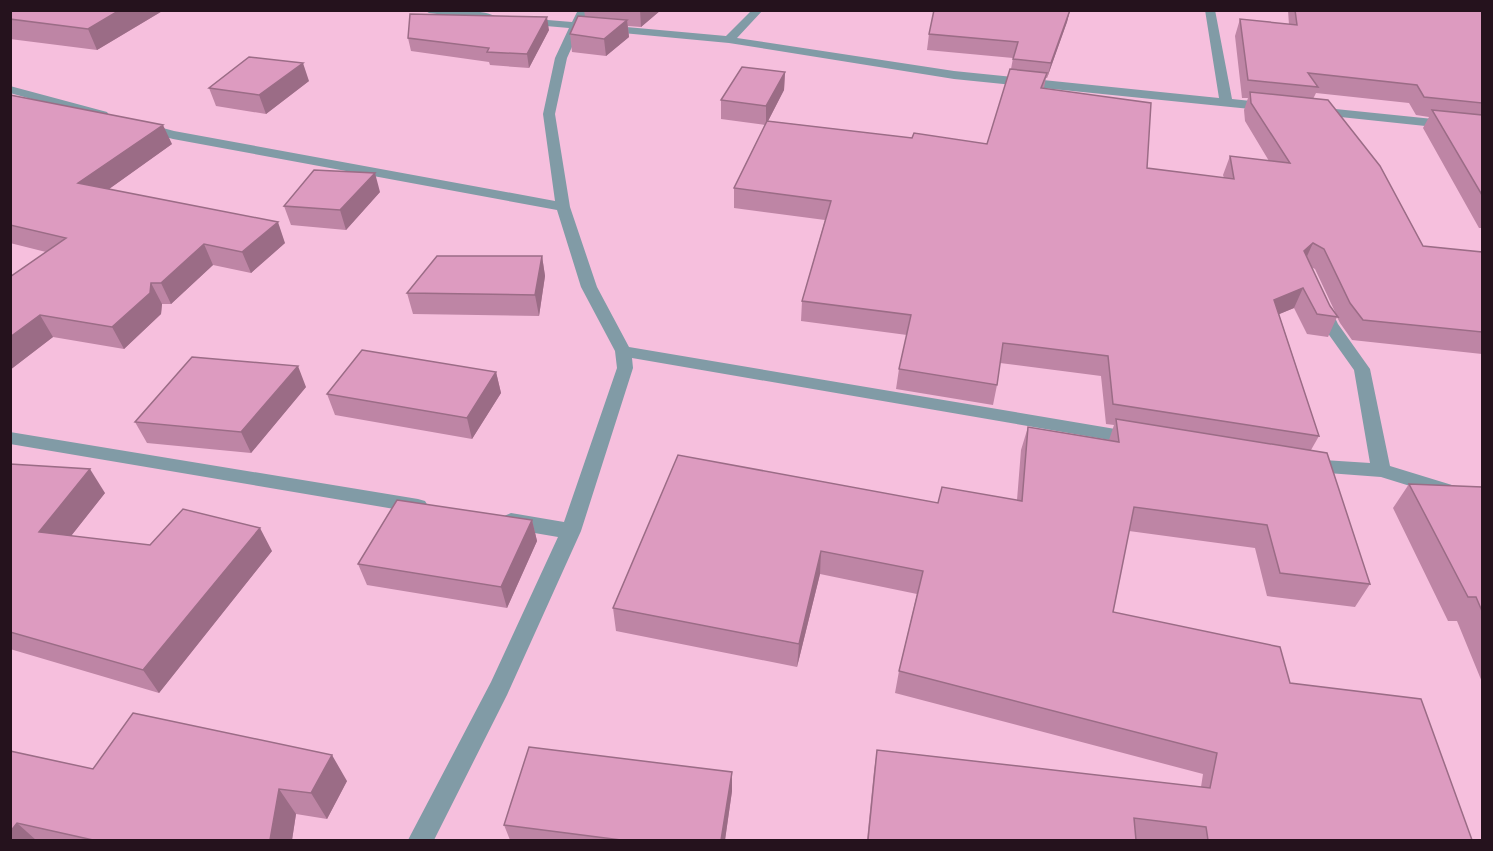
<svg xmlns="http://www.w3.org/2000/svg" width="1493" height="851" font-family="'Source Sans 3',sans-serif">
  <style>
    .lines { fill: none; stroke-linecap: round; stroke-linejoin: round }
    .minor { fill: #819ba6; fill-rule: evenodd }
    .wall { fill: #be85a5; fill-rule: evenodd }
    .shaded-wall { fill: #9b6c86 }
    .building { fill: #dd9bc0; stroke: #9b6c86; stroke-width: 1.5 }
  </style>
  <rect width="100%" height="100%" fill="#f6bfdd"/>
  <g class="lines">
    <path class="minor" d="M 424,10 C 442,10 484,8 498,18 L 493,21 L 429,13 Z
      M 578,10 L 588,10 L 582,23 L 726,36 L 752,10 L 763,10 L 737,38 L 954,71 L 1219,98 L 1205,10 L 1215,10 L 1232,99 L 1270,103 L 1276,107 L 1270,111 L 954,79 L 729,43 L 580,29 L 567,58 L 555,114 L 570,207 L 597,287 L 629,347 L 1133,432 L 1139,433 L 1142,438 L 1139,443 L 1133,444 L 632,358 L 633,368 L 581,531 L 507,695 L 434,840 L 408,840 L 491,682 L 558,537 L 511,529 L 504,526 L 501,521 L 504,516 L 511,513 L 564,522 L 617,368 L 615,351 L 581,287 L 557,210 L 173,139 L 140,130 L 138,127 L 144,123 L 174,131 L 555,201 L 543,114 L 555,58 L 569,28 L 523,24 L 518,21 L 523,18 L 572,22 Z
      M 10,86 L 107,112 L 109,115 L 103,119 L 10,93 Z
      M 1316,107 L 1482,124 L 1482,132 L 1312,114 L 1310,111 Z
      M 1322,301 L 1328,303 L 1338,324 L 1370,369 L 1390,466 L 1465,489 L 1482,490 L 1482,504 L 1465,503 L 1381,477 L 1301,471 L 1299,466 L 1301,461 L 1308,459 L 1370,463 L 1354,370 L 1322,325 L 1314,306 Z
      M 10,432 L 418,499 L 425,501 L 428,506 L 425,511 L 418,513 L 10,444 Z"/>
  </g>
  <path class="wall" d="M 10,10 L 164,10 L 97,50 L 10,39 Z
    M 584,10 L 661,10 L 641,27 L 628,26 L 629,37 L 606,56 L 572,52 L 570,34 L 585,17 Z
    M 1070,10 L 1067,22 L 1047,78 L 1046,78 L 1044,88 L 1147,168 L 1224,178 L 1223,175 L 1230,156 L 1269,161 L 1245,121 L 1244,110 L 1248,98 L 1242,98 L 1235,36 L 1240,19 L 1289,25 L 1288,10 L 1482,10 L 1482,228 L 1479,228 L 1423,128 L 1429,117 L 1416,115 L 1409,103 L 1316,93 L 1313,99 L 1423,246 L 1482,252 L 1482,354 L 1352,340 L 1340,323 L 1337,317 L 1328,337 L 1307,334 L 1294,308 L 1279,314 L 1319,436 L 1311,450 L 1370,584 L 1355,607 L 1267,596 L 1255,548 L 1129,531 L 1113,612 L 1290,683 L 1472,840 L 867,840 L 874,771 L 877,750 L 1201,787 L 1203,774 L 895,693 L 899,671 L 917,594 L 820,574 L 797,667 L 616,631 L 613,608 L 938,503 L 1017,500 L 1021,450 L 1028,427 L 1109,440 L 1114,425 L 1106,424 L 1101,376 L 1000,363 L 997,385 L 993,405 L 896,389 L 899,369 L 907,335 L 801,321 L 802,301 L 825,220 L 734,208 L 734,188 L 765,125 L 721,119 L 721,100 L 785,72 L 784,90 L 768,121 L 912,138 L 987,144 L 1011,69 L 1013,58 L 927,50 L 929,34 ZM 1311,267 L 1315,269 L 1336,314 L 1330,306 Z
    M 549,30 L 529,68 L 490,65 L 489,62 L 411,51 L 408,38 Z
    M 309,81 L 266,114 L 216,106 L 209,88 Z
    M 10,95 L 172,144 L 109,189 L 285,243 L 251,273 L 213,265 L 171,304 L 162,304 L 161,314 L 124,349 L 53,337 L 10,370 L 10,277 L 46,252 L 10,243 Z
    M 380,192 L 346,230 L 291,225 L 284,206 Z
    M 542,256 L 545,276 L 539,316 L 413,314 L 407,293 Z
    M 496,372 L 501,393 L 472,439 L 335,415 L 327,394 Z
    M 306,387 L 251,453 L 147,443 L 135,422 Z
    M 10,464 L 105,493 L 71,536 L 150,545 L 272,551 L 159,693 L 10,649 Z
    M 1409,484 L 1482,487 L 1482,682 L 1457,621 L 1448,621 L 1393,508 Z
    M 532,520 L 537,541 L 507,608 L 367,585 L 358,564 Z
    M 10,751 L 93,769 L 347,781 L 327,819 L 296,814 L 292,840 L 10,840 Z
    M 732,772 L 732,791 L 725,840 L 510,840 L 504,825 Z"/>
  <path class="shaded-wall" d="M 120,10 L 164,10 L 97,50 L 88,29 Z
    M 640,10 L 661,10 L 641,27 Z
    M 1070,10 L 1067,22 L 1047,78 L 1051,63 Z
    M 547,17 L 549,30 L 529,68 L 527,54 Z
    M 627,20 L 629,37 L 606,56 L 604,39 Z
    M 303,63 L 309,81 L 266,114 L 259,95 Z
    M 785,72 L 784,90 L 766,125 L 766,106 Z
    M 163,125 L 172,144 L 88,204 L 78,183 Z
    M 375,173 L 380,192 L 346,230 L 340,210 Z
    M 278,222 L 285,243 L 251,273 L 242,252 Z
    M 1313,243 L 1304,263 L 1304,251 Z
    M 204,244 L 213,265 L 171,304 L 161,283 Z
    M 542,256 L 545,276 L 539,316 L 535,295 Z
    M 151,283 L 162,304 L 161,314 L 124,349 L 112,327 Z
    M 1303,288 L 1294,308 L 1265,320 L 1274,300 Z
    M 40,315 L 53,337 L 10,370 L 10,337 Z
    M 298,366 L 306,387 L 251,453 L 241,432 Z
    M 496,372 L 501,393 L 472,439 L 467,418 Z
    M 90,469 L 105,493 L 56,555 L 39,532 Z
    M 532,520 L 537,541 L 507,608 L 501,587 Z
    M 260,528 L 272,551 L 159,693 L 143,670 Z
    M 821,551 L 820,574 L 797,667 L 799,644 Z
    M 332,755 L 347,781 L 327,819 L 311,793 Z
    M 732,772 L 732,791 L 725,840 L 721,840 Z
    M 279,789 L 296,814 L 292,840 L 270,840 Z
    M 17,823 L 36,840 L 10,840 L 10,832 Z"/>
  <path class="building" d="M 10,10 L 120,10 L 88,29 L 10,19 Z
    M 934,10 L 1070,10 L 1051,63 L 1013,59 L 1018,42 L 929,34 Z
    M 1295,10 L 1482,10 L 1482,103 L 1424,97 L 1417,85 L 1308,73 L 1318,87 L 1248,80 L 1240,19 L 1297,25 Z
    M 410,14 L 547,17 L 527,54 L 487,52 L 489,48 L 408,38 Z
    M 578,16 L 627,20 L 604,39 L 570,34 Z
    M 249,57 L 303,63 L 259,95 L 209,88 Z
    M 742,67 L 785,72 L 766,106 L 721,100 Z
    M 1010,69 L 1047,73 L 1041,88 L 1151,103 L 1147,168 L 1234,179 L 1230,156 L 1290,163 L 1251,103 L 1250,92 L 1328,100 L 1380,166 L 1423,246 L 1482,252 L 1482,332 L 1363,320 L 1350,303 L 1324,249 L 1313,243 L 1304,251 L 1330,306 L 1338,317 L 1317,314 L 1303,288 L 1274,300 L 1319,436 L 1113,404 L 1108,356 L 1003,343 L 997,385 L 899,369 L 911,315 L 802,301 L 831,201 L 734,188 L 767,121 L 912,138 L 914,133 L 987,144 Z
    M 10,95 L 163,125 L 78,183 L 278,222 L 242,252 L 204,244 L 161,283 L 151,283 L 150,293 L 112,327 L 40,315 L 10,337 L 10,277 L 66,238 L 10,225 Z
    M 1432,110 L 1482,115 L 1482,195 Z
    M 314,170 L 375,173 L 340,210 L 284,206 Z
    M 437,256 L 542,256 L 535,295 L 407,293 Z
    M 362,350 L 496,372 L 467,418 L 327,394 Z
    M 192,357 L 298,366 L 241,432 L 135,422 Z
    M 1116,419 L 1327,453 L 1370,584 L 1280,573 L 1267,525 L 1134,507 L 1113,612 L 1280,647 L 1290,683 L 1421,699 L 1472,840 L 1208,840 L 1206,827 L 1134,818 L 1136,840 L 868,840 L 877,750 L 1210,788 L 1217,753 L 899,671 L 923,571 L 821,551 L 799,644 L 613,608 L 678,455 L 938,503 L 942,487 L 1022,501 L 1028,427 L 1119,442 Z
    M 10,464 L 90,469 L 39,532 L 150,545 L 183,509 L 260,528 L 143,670 L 10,632 Z
    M 1409,484 L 1482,487 L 1482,611 L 1476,597 L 1468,597 Z
    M 397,500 L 532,520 L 501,587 L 358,564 Z
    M 133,713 L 332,755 L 311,793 L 279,789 L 270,840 L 93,840 L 17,823 L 10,832 L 10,751 L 93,769 Z
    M 529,747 L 732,772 L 721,840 L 621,840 L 504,825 Z"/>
  <rect width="1493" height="851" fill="none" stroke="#25121d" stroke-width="24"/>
</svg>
